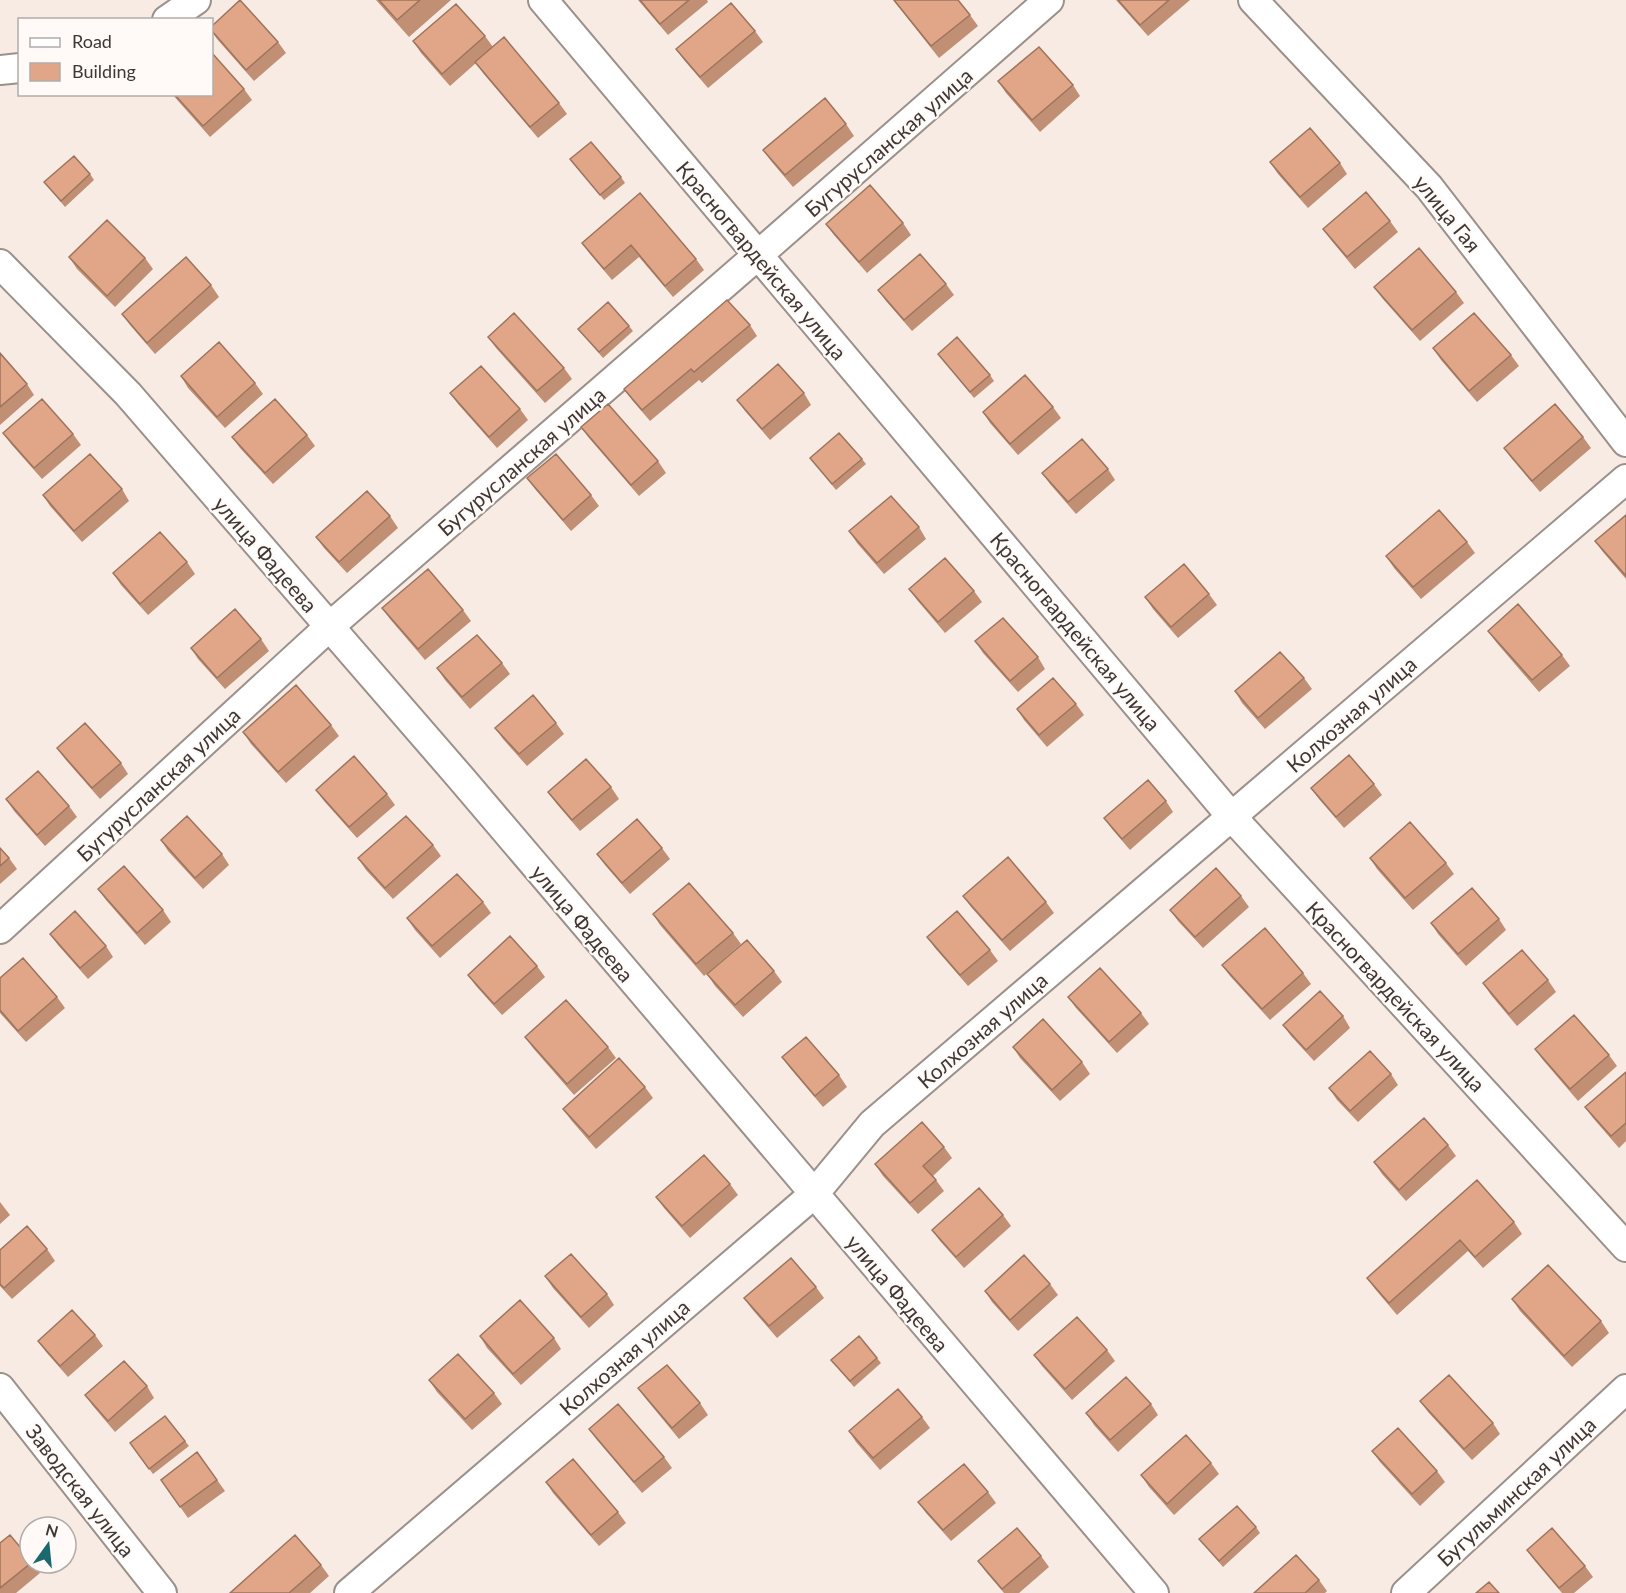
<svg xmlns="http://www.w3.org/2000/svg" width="1626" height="1593" font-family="Lato,sans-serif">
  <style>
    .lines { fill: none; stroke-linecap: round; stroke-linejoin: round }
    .minor-casing { stroke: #9b908a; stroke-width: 32 }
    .minor { stroke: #fff; stroke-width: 28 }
    .wall { fill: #c18f74 }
    .building { fill: #e0a687; stroke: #9d745e; stroke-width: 1.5 }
    .labels { text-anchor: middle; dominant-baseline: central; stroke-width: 4.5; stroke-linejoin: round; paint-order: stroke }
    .street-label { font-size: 21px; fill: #3d3835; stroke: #fffaf7 }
  </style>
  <rect width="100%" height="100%" fill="#f8ebe4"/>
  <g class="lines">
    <defs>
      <path id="minor" d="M 543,0 L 1231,816 L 1626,1247
        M 1253,0 L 1429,187 L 1626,442
        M 167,20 L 196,0
        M 0,70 L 20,68
        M 0,264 L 128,394 L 460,777 L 1154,1593
        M 0,929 L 329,627 L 758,255 L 1049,0
        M 0,1388 L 162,1593
        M 349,1593 L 814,1194 L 872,1124 L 1626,479
        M 1406,1593 L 1626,1389"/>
    </defs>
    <use href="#minor" class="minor-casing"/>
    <use href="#minor" class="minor"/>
  </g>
  <path class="wall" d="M 376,0 L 451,0 L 409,37 Z
    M 638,0 L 707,0 L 708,2 L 668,35 Z
    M 893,0 L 970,15 L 978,26 L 939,58 Z
    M 1116,0 L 1190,0 L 1148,36 Z
    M 212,26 L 278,42 L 286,53 L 254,81 L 217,39 L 212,32 Z
    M 755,31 L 763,42 L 708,88 L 684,60 L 676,49 Z
    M 485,36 L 493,47 L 559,103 L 567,114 L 538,138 L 483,73 L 476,63 L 450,86 L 421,53 L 413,41 Z
    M 998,81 L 1073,85 L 1080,96 L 1040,132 L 1006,93 Z
    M 244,89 L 252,100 L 210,137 L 172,94 L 212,94 Z
    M 846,124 L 854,136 L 793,187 L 771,161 L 763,150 Z
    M 570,159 L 621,177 L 625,183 L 604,200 Z
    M 1270,162 L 1340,163 L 1347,174 L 1308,208 L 1278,174 Z
    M 90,174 L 94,180 L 65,207 L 44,182 Z
    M 640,193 L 696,259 L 704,270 L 673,297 L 639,257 L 612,280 L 590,254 L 582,243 Z
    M 1390,221 L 1398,232 L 1355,269 L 1331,240 L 1323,229 Z
    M 903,223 L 911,235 L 867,273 L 834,235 L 826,224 Z
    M 69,257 L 145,258 L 153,269 L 115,307 L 77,269 Z
    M 946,284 L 954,295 L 912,331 L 886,301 L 878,290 Z
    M 211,285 L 219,297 L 155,354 L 130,325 L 122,314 Z
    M 1374,287 L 1456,292 L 1464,303 L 1420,341 L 1382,298 Z
    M 750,325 L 757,336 L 702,383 L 699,380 L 650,421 L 632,400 L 624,389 Z
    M 629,326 L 633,331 L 603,358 L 578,329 Z
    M 488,337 L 564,368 L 572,379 L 545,403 L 496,348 Z
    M 1433,348 L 1511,355 L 1519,366 L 1477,402 L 1441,360 Z
    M 0,353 L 27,384 L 34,395 L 0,425 Z
    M 938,354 L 990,375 L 994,381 L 974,398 Z
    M 181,376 L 255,383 L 263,394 L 225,428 L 188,388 Z
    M 450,393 L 520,409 L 528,420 L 497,448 L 458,404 Z
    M 804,393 L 811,405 L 770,440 L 745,411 L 737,400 Z
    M 1053,407 L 1061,418 L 1018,455 L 990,423 L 983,412 Z
    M 581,427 L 658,461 L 666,473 L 639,496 L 589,438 Z
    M 3,433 L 73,434 L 81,445 L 42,479 L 11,444 Z
    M 307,435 L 315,446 L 273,484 L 240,448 L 232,437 Z
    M 1583,437 L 1591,448 L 1540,492 L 1512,459 L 1504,448 Z
    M 810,458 L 862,459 L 866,464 L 836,490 Z
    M 1108,469 L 1115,480 L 1076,514 L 1050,484 L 1042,473 Z
    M 527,478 L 591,495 L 599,506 L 571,531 L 535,489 Z
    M 122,489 L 129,501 L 82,542 L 50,506 L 43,495 Z
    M 1626,515 L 1626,579 L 1603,552 L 1595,541 Z
    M 390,516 L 398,528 L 347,573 L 324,548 L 316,537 Z
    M 919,527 L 926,539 L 884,574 L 857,543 L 849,531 Z
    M 1467,542 L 1475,553 L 1421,599 L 1394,568 L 1386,556 Z
    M 187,562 L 195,574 L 148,615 L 121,585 L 113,573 Z
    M 909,589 L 974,591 L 982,602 L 945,633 L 917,600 Z
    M 1209,594 L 1217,605 L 1178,638 L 1153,609 L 1145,597 Z
    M 382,608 L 463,610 L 471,621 L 425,660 L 390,619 Z
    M 1488,631 L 1562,655 L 1570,666 L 1539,692 L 1496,642 Z
    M 261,639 L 269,651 L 225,689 L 198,659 L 191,648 Z
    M 975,641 L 1038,657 L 1045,669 L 1018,692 L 983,653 Z
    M 502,663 L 510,674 L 470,709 L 445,680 L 437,668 Z
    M 1304,678 L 1312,689 L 1265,729 L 1242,703 L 1235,691 Z
    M 1076,704 L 1084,715 L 1047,747 L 1024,720 L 1017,709 Z
    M 556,723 L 564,734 L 527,766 L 503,739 L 495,728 Z
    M 331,725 L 339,736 L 286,783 L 251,744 L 243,732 Z
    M 57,748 L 121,763 L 128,774 L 100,799 L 65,759 Z
    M 1374,784 L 1382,795 L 1344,828 L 1319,799 L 1311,788 Z
    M 611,787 L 619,799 L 580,831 L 556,803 L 548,792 Z
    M 316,790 L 387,794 L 395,805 L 357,838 L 324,801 Z
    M 6,799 L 69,806 L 77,817 L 45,846 L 14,811 Z
    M 1166,801 L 1173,812 L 1130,850 L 1112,829 L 1104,818 Z
    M 161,840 L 222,854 L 229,865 L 203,889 L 168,851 Z
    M 433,845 L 441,856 L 393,899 L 366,870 L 358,858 Z
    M 0,848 L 9,858 L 17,869 L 0,884 Z
    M 662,848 L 670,859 L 630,894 L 605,865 L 597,854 Z
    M 1370,858 L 1446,863 L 1454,874 L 1413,910 L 1377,869 Z
    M 98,889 L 163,910 L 171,922 L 145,945 L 106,900 Z
    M 963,896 L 1046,902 L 1054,913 L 1010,951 L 971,907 Z
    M 1241,896 L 1249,907 L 1203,948 L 1178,921 L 1170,910 Z
    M 483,902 L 491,913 L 440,958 L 415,930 L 407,918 Z
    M 653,914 L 733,933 L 741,944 L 704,976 L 660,925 Z
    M 1499,919 L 1506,930 L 1466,966 L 1438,934 L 1431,923 Z
    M 50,934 L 106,946 L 113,957 L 88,979 L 58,945 Z
    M 927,937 L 990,950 L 998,961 L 968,986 L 935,948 Z
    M 1222,965 L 1303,973 L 1311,984 L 1270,1020 L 1230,976 Z
    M 537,966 L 545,977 L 502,1015 L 476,986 L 468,975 Z
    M 774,971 L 782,982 L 743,1017 L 715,986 L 707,974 Z
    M 0,978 L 57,997 L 65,1008 L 26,1042 L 0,1013 Z
    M 1548,980 L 1556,992 L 1517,1026 L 1491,995 L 1483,983 Z
    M 1068,997 L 1141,1013 L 1149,1024 L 1117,1053 L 1076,1008 Z
    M 1343,1016 L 1350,1028 L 1314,1061 L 1291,1036 L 1283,1025 Z
    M 525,1037 L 608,1047 L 616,1058 L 574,1095 L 533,1048 Z
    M 1013,1047 L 1082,1062 L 1090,1074 L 1060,1101 L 1020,1058 Z
    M 1535,1049 L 1609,1055 L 1617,1066 L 1578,1101 L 1543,1060 Z
    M 782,1057 L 839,1075 L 847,1087 L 823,1107 L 790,1068 Z
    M 1626,1072 L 1626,1141 L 1619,1148 L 1593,1118 L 1585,1107 Z
    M 1391,1074 L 1398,1085 L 1358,1122 L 1337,1100 L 1329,1088 Z
    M 645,1087 L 653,1098 L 596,1149 L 571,1120 L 563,1109 Z
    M 1448,1145 L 1456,1156 L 1406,1201 L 1382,1174 L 1374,1162 Z
    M 944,1147 L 952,1158 L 933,1176 L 944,1191 L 918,1214 L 883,1176 L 875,1164 Z
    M 1477,1180 L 1514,1222 L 1522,1234 L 1483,1268 L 1468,1251 L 1397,1315 L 1375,1289 L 1367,1278 Z
    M 730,1184 L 738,1195 L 690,1238 L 664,1208 L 656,1197 Z
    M 0,1202 L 10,1215 L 0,1224 Z
    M 1003,1215 L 1011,1226 L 964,1268 L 940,1241 L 932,1230 Z
    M 47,1249 L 55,1261 L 12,1299 L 0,1286 L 0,1250 Z
    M 545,1276 L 607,1294 L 614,1305 L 589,1328 L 553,1288 Z
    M 1050,1284 L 1058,1295 L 1018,1331 L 992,1302 L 985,1291 Z
    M 816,1287 L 824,1298 L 777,1338 L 752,1309 L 744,1298 Z
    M 1512,1299 L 1601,1321 L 1609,1333 L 1572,1367 L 1520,1311 Z
    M 95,1335 L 103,1346 L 68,1377 L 46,1352 L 38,1341 Z
    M 480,1336 L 554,1338 L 561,1349 L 521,1385 L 487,1348 Z
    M 1107,1350 L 1115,1361 L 1072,1400 L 1042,1366 L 1034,1355 Z
    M 877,1358 L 881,1363 L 854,1387 L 831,1360 Z
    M 429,1380 L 494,1393 L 502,1404 L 472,1430 L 437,1392 Z
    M 147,1386 L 154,1398 L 115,1432 L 93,1406 L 85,1395 Z
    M 638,1388 L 700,1403 L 708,1415 L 679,1439 L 646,1399 Z
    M 1420,1401 L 1493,1423 L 1500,1434 L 1472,1460 L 1428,1412 Z
    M 1151,1404 L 1158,1415 L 1118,1452 L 1094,1425 L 1086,1413 Z
    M 922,1417 L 930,1428 L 880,1470 L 856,1442 L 849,1431 Z
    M 589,1429 L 664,1457 L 672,1468 L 642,1493 L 597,1440 Z
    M 185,1441 L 189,1446 L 153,1474 L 130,1443 Z
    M 1372,1451 L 1437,1471 L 1445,1482 L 1420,1506 L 1380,1462 Z
    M 197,1452 L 225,1491 L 188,1518 L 161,1480 Z
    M 1211,1463 L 1219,1474 L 1174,1515 L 1149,1487 L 1141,1475 Z
    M 546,1482 L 618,1512 L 626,1523 L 599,1546 L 553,1493 Z
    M 988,1492 L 996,1503 L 951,1541 L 926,1513 L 918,1502 Z
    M 1256,1527 L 1260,1533 L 1223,1567 L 1199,1539 Z
    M 0,1543 L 30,1563 L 33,1563 L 40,1573 L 16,1593 L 0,1593 Z
    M 1527,1550 L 1585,1566 L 1593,1577 L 1574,1593 L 1562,1593 L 1535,1561 Z
    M 1041,1556 L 1049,1567 L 1019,1593 L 1004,1593 L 986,1572 L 978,1561 Z
    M 321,1565 L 329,1576 L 310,1593 L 230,1593 Z
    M 1319,1580 L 1327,1591 L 1325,1593 L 1254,1593 Z"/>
  <path class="building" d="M 240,0 L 278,42 L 246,70 L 212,31 L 212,26 Z
    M 379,0 L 420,0 L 397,20 Z
    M 640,0 L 689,0 L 660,24 Z
    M 894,0 L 958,0 L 970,15 L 931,46 Z
    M 1118,0 L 1169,0 L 1140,25 Z
    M 731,3 L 755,31 L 700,77 L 676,49 Z
    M 456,4 L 485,36 L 442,74 L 413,41 Z
    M 504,37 L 559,103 L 530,127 L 475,62 Z
    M 1039,47 L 1073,85 L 1032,120 L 998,81 Z
    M 212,53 L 244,89 L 203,126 L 174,94 L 212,94 Z
    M 825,98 L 846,124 L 785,175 L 763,150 Z
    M 1310,128 L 1340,163 L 1300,197 L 1270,162 Z
    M 591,142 L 621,177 L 600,195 L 570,159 Z
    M 74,156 L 90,174 L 61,201 L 44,182 Z
    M 870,185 L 903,223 L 859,262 L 826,224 Z
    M 1366,192 L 1390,221 L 1347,257 L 1323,229 Z
    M 640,193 L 696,259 L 665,286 L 631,245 L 604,269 L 582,243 Z
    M 107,220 L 145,258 L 107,296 L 69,257 Z
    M 1419,248 L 1456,292 L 1412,330 L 1374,287 Z
    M 920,254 L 946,284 L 904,320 L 878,290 Z
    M 186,257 L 211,285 L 147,343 L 122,314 Z
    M 727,300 L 750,325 L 694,372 L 691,369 L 642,410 L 624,389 Z
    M 608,302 L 629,326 L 599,352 L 578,329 Z
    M 514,313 L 564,368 L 537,391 L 488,337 Z
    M 1474,313 L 1511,355 L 1469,391 L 1433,348 Z
    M 957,337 L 990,375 L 970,392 L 938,354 Z
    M 219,342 L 255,383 L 217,417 L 181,376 Z
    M 0,353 L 27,384 L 0,407 Z
    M 778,364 L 804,393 L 762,429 L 737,400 Z
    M 481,366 L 520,409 L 489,437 L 450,393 Z
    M 1025,375 L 1053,407 L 1010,444 L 983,412 Z
    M 42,399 L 73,434 L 34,468 L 3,433 Z
    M 275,399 L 307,435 L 265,473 L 232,437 Z
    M 608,404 L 658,461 L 631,485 L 581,427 Z
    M 1555,404 L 1583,437 L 1532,481 L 1504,448 Z
    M 839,433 L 862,459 L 832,484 L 810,458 Z
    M 1082,439 L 1108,469 L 1068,502 L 1042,473 Z
    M 90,454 L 122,489 L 74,531 L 43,495 Z
    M 556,454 L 591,495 L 563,520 L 527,478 Z
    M 367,491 L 390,516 L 339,562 L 316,537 Z
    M 891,496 L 919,527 L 877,563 L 849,531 Z
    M 1439,510 L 1467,542 L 1413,587 L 1386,556 Z
    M 1626,515 L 1626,576 L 1595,541 Z
    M 160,532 L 187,562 L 140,604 L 113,573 Z
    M 945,558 L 974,591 L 938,622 L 909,589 Z
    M 1184,564 L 1209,594 L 1171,627 L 1145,597 Z
    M 428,569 L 463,610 L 418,649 L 382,608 Z
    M 1518,604 L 1562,655 L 1532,680 L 1488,631 Z
    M 235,609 L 261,639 L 217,678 L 191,648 Z
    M 1003,618 L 1038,657 L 1010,681 L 975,641 Z
    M 477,635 L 502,663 L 462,697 L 437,668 Z
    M 1280,652 L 1304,678 L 1258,718 L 1235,691 Z
    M 1053,678 L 1076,704 L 1039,735 L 1017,709 Z
    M 296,685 L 331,725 L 278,772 L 243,732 Z
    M 533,695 L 556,723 L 519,754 L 495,728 Z
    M 85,723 L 121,763 L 92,788 L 57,748 Z
    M 1349,755 L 1374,784 L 1336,817 L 1311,788 Z
    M 354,756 L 387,794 L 349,827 L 316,790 Z
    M 586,759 L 611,787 L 572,820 L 548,792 Z
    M 38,771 L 69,806 L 37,835 L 6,799 Z
    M 1148,780 L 1166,801 L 1122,839 L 1104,818 Z
    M 187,816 L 222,854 L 195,878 L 161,840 Z
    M 406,816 L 433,845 L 385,888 L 358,858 Z
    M 637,819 L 662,848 L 622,883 L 597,854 Z
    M 1410,822 L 1446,863 L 1405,898 L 1370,858 Z
    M 0,848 L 9,858 L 0,866 Z
    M 1008,857 L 1046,902 L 1002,940 L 963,896 Z
    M 124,866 L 163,910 L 137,933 L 98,889 Z
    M 1216,868 L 1241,896 L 1195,937 L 1170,910 Z
    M 457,874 L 483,902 L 432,946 L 407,918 Z
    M 689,883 L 733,933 L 696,964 L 653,914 Z
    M 1472,888 L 1499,919 L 1458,954 L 1431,923 Z
    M 75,911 L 106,946 L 80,968 L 50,934 Z
    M 957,911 L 990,950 L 960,975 L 927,937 Z
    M 1265,928 L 1303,973 L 1262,1009 L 1222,965 Z
    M 510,936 L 537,966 L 494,1004 L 468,975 Z
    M 747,940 L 774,971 L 735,1005 L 707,974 Z
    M 1522,950 L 1548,980 L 1509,1014 L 1483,983 Z
    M 23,958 L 57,997 L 18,1031 L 0,1010 L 0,978 Z
    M 1100,968 L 1141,1013 L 1109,1042 L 1068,997 Z
    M 1320,991 L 1343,1016 L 1306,1050 L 1283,1025 Z
    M 566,1000 L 608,1047 L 567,1084 L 525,1037 Z
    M 1574,1015 L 1609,1055 L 1570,1089 L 1535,1049 Z
    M 1043,1019 L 1082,1062 L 1052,1090 L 1013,1047 Z
    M 806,1037 L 839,1075 L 815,1096 L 782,1057 Z
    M 1370,1051 L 1391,1074 L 1350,1111 L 1329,1088 Z
    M 619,1058 L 645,1087 L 589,1137 L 563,1109 Z
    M 1626,1072 L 1626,1123 L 1611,1136 L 1585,1107 Z
    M 1424,1118 L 1448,1145 L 1399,1190 L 1374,1162 Z
    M 922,1122 L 944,1147 L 923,1166 L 936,1180 L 910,1203 L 875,1164 Z
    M 704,1155 L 730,1184 L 682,1226 L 656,1197 Z
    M 1477,1180 L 1514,1222 L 1475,1257 L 1460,1240 L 1389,1303 L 1367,1278 Z
    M 979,1188 L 1003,1215 L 956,1257 L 932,1230 Z
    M 27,1226 L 47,1249 L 4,1288 L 0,1284 L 0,1250 Z
    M 571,1254 L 607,1294 L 581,1317 L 545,1276 Z
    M 1024,1255 L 1050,1284 L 1010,1320 L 985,1291 Z
    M 791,1258 L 816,1287 L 769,1326 L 744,1298 Z
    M 1548,1265 L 1601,1321 L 1564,1356 L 1512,1299 Z
    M 520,1300 L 554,1338 L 513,1374 L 480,1336 Z
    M 72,1310 L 95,1335 L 60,1366 L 38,1341 Z
    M 1077,1317 L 1107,1350 L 1065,1389 L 1034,1355 Z
    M 859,1336 L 877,1358 L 850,1381 L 831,1360 Z
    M 458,1354 L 494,1393 L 465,1419 L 429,1380 Z
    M 124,1361 L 147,1386 L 108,1421 L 85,1395 Z
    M 667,1365 L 700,1403 L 672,1428 L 638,1388 Z
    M 1449,1375 L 1493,1423 L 1464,1449 L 1420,1401 Z
    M 1126,1377 L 1151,1404 L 1110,1440 L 1086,1413 Z
    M 898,1389 L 922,1417 L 873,1458 L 849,1431 Z
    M 618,1404 L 664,1457 L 634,1482 L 589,1429 Z
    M 165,1416 L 185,1441 L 149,1469 L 130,1443 Z
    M 1398,1428 L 1437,1471 L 1412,1494 L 1372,1451 Z
    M 1186,1435 L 1211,1463 L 1167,1504 L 1141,1475 Z
    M 197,1452 L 217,1480 L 180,1507 L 161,1480 Z
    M 573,1459 L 618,1512 L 591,1535 L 546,1482 Z
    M 964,1464 L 988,1492 L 943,1530 L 918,1502 Z
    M 1237,1506 L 1256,1527 L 1219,1561 L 1199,1539 Z
    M 1017,1528 L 1041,1556 L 1002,1589 L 978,1561 Z
    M 1552,1528 L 1585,1566 L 1559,1588 L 1527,1550 Z
    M 10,1535 L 30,1559 L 30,1563 L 31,1563 L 0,1588 L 0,1543 Z
    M 295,1535 L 321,1565 L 289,1593 L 230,1593 Z
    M 1296,1555 L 1319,1580 L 1305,1593 L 1254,1593 Z
    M 1489,1582 L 1499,1593 L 1476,1593 Z"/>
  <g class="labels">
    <g class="street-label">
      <text transform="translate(888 142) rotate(-41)">Бугурусланская улица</text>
      <text transform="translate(1448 213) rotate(51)">улица Гая</text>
      <text transform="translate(762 260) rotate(50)">Красногвардейская улица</text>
      <text transform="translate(521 461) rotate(-41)">Бугурусланская улица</text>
      <text transform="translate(266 554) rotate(49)">улица Фадеева</text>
      <text transform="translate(1076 631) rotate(50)">Красногвардейская улица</text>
      <text transform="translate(1351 714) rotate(-41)">Колхозная улица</text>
      <text transform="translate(158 784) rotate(-43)">Бугурусланская улица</text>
      <text transform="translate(583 923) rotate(50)">улица Фадеева</text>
      <text transform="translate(1396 996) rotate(47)">Красногвардейская улица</text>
      <text transform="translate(982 1030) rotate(-41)">Колхозная улица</text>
      <text transform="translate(898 1293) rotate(50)">улица Фадеева</text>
      <text transform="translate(624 1357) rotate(-41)">Колхозная улица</text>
      <text transform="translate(81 1490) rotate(52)">Заводская улица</text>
      <text transform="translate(1516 1491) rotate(-43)">Бугульминская улица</text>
    </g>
  </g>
  <rect x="18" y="18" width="195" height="78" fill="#fffaf7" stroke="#b1aca9" stroke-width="1.5"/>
  <rect x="30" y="38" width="30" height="9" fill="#ffffff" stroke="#b1aca9" stroke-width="1.5"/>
  <text x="72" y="48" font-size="18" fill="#3d3835">Road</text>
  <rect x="30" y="63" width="30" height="18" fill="#e0a687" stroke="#b1aca9" stroke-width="1.5"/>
  <text x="72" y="78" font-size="18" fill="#3d3835">Building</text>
  <g transform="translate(48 1545) rotate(15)"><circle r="28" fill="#fffaf7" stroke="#b1aca9" stroke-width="1.5"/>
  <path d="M0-4.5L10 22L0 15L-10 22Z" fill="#1b686e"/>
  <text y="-9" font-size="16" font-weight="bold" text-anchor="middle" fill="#3d3835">N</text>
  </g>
</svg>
